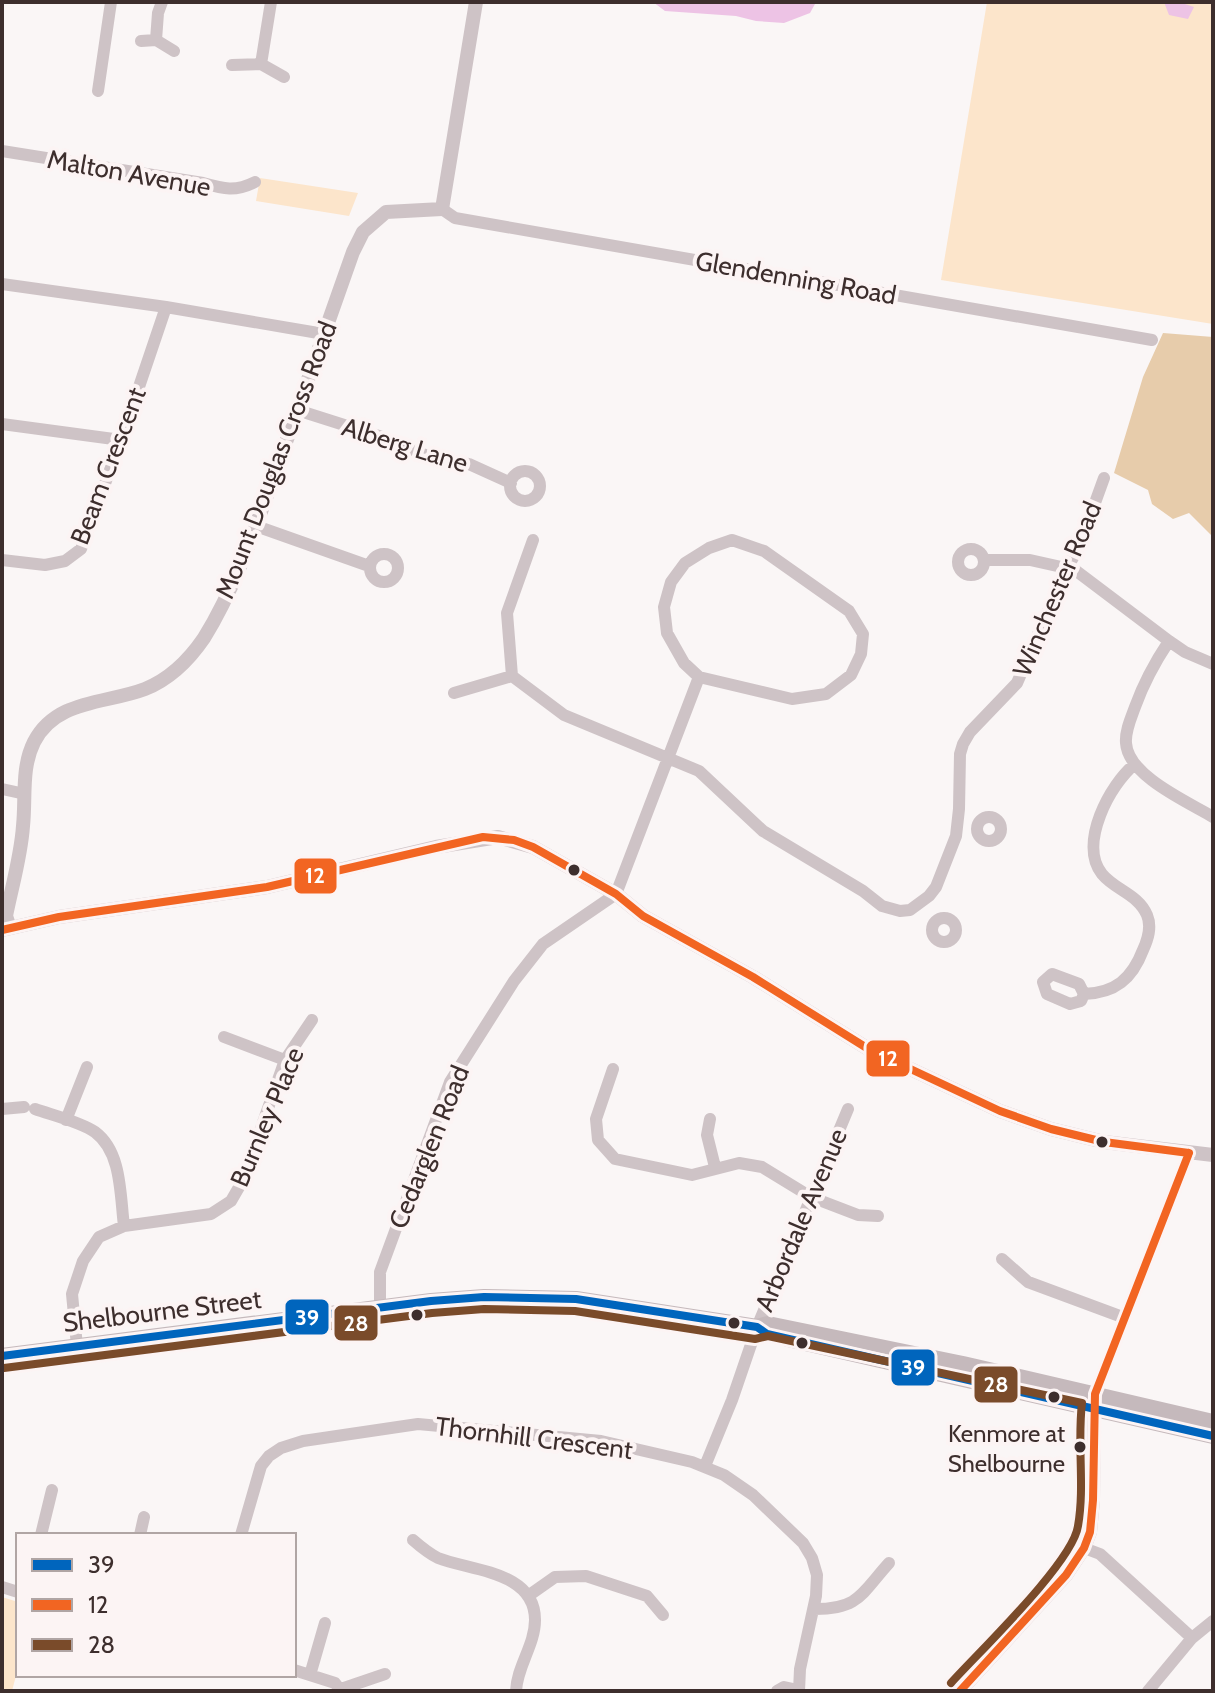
<svg xmlns="http://www.w3.org/2000/svg" width="1215" height="1693" font-family="Cabin,sans-serif">
  <style>
    .green { fill: #fce5cb }
    .forest { fill: #e7ccab }
    .water { fill: #edc3e5 }
    .lines { fill: none; stroke-linecap: round; stroke-linejoin: round }
    .minor { stroke: #cec3c6; stroke-width: 12 }
    .tertiary { stroke: #cec3c6; stroke-width: 14 }
    .secondary { stroke: #c5b9bc; stroke-width: 16 }
    .bus-1-casing { stroke: #fcf4f4; stroke-width: 14 }
    .bus-2-casing { stroke: #fcf4f4; stroke-width: 14 }
    .bus-3-casing { stroke: #fcf4f4; stroke-width: 14 }
    .bus-1 { stroke: #0065bd; stroke-width: 8 }
    .bus-2 { stroke: #f26522; stroke-width: 8 }
    .bus-3 { stroke: #7a4b2a; stroke-width: 8 }
    .bus-dot { fill: #3d2e2d; stroke: #fcf4f4; stroke-width: 3 }
    .labels { text-anchor: middle; dominant-baseline: central; stroke-width: 8; stroke-linejoin: round; paint-order: stroke }
    .bus-label { font-size: 24px; fill: #3d2e2d; stroke: #fcf4f4; text-anchor: end }
    .street-label { font-size: 26px; fill: #3d2e2d; stroke: #fcf4f4 }
    .line-badge { stroke: #fcf4f4; stroke-width: 3 }
    .badge-label { font-size: 22px; text-anchor: middle; font-weight: bold; fill: #fff }
  </style>
  <rect width="100%" height="100%" fill="#faf6f6"/>
  <path class="green" d="M 987,2 L 1213,2 L 1213,324 L 941,280 Z
    M 260,178 L 358,193 L 349,216 L 256,201 Z
    M 2,1597 L 18,1602 L 18,1668 L 12,1691 L 2,1691 Z"/>
  <path class="forest" d="M 1163,333 L 1213,337 L 1213,537 L 1189,513 L 1173,519 L 1152,504 L 1148,490 L 1114,473 L 1143,377 Z"/>
  <path class="water" d="M 653,2 L 815,2 L 815,4 L 810,13 L 784,23 L 756,21 L 736,16 L 665,11 Z
    M 1179,2 L 1194,7 L 1188,19 L 1169,15 L 1164,2 Z"/>
  <g class="lines">
    <path class="minor" d="M 156,40 L 158,13 L 162,2
      M 141,41 L 156,40 L 174,51
      M 261,64 L 271,2
      M 232,65 L 261,64 L 284,77
      M 98,91 L 111,2
      M 2,151 L 203,183 C 224,189 235,192 255,182
      M 442,209 L 455,218 L 1152,340
      M 2,284 L 166,307 L 324,334
      M 297,410 L 382,437 L 422,454 L 469,464 L 511,483
      M 2,424 L 121,440
      M510 486a15 15 0 1 1 30 0a15 15 0 1 1-30 0Z
      M 256,526 L 369,566
      M 533,540 L 507,613 L 512,676 L 564,715 L 699,771 L 763,831 L 863,891 L 882,906 L 900,911 L 910,910 L 929,896 L 936,887 L 956,836 L 959,809 L 960,754 L 963,744 L 970,732 L 1017,683 L 1066,570 L 1079,547 L 1104,478
      M 732,540 L 764,551 L 849,611 L 863,634 L 861,654 L 851,675 L 826,694 L 792,699 L 699,677 L 684,663 L 667,633 L 664,607 L 671,582 L 685,563 L 709,548 Z
      M958 562a13 13 0 1 1 26 0a13 13 0 1 1-26 0Z
      M370 568a14 14 0 1 1 28 0a14 14 0 1 1-28 0Z
      M 2,560 L 45,565 L 65,561 L 81,549 L 121,440 L 166,307
      M 984,560 L 1030,560 L 1075,570 L 1169,641 L 1185,652 L 1213,664
      M 1169,641 C 1155,662 1144,682 1135,707 C 1131,718 1125,731 1126,743 C 1128,776 1188,802 1213,817
      M 454,693 L 512,676
      M 2,789 L 25,794
      M977 829a12 12 0 1 1 24 0a12 12 0 1 1-24 0Z
      M932 930a12 12 0 1 1 24 0a12 12 0 1 1-24 0Z
      M 1052,974 L 1079,984 L 1084,994 L 1081,1001 L 1070,1004 L 1047,994 L 1043,982 Z
      M 1084,994 C 1115,993 1132,979 1143,950 C 1148,939 1152,927 1147,915 C 1138,894 1115,890 1102,874 C 1078,844 1110,784 1135,764
      M 224,1037 L 285,1060
      M 613,1069 L 596,1119 L 598,1140 L 615,1159 L 692,1175 L 739,1163 L 762,1167 L 811,1197 L 858,1215 L 878,1216
      M 2,1109 L 24,1107
      M 35,1109 C 52,1115 81,1122 95,1132 C 122,1152 120,1195 124,1226
      M 710,1119 L 707,1135 L 715,1167
      M 66,1120 L 87,1067
      M 1002,1259 L 1028,1282 L 1125,1318
      M 380,1308 L 380,1272 L 450,1082 L 514,981 L 543,944 L 616,894 L 699,677
      M 77,1346 L 72,1294 L 83,1261 L 99,1237 L 124,1226 L 211,1214 L 231,1201 L 242,1182 L 285,1060 L 312,1020
      M 1095,1394 L 1189,1153
      M 705,1466 L 732,1400 L 757,1327 L 848,1109
      M 41,1535 L 52,1490
      M 140,1535 L 144,1517
      M 241,1535 L 261,1466 L 269,1456 L 281,1448 L 303,1441 L 418,1424 L 601,1441 L 692,1462 L 724,1475 L 753,1495 L 803,1543 L 812,1558 L 817,1575 L 816,1596 L 800,1669 L 799,1691
      M 413,1540 C 421,1547 428,1553 438,1558 C 471,1571 535,1571 535,1620 C 535,1645 517,1666 516,1691
      M 1084,1548 L 1100,1554 L 1192,1638
      M 2,1587 L 18,1592
      M 528,1596 L 555,1577 L 586,1576 L 647,1596 L 663,1615
      M 815,1609 C 859,1609 861,1594 889,1563
      M 294,1670 L 335,1683 L 341,1691
      M 310,1675 L 325,1623
      M 341,1689 L 385,1674
      M 777,1691 L 784,1687 L 798,1690
      M 1148,1691 L 1192,1638 L 1213,1621"/>
    <path class="tertiary" d="M 10,928 L 6,916 C 12,886 21,856 23,826 C 26,798 21,768 34,742 C 56,699 106,704 145,689 C 170,679 189,660 204,638 C 238,583 258,519 280,459 C 304,390 329,321 353,252 L 363,232 L 386,212 L 442,209 L 476,2
      M 2,930 L 59,917 L 267,887 L 436,847 L 498,837 L 533,847 L 616,894 L 643,916 L 753,977 L 870,1050 L 1000,1111 L 1051,1129 L 1104,1142 L 1213,1155
      M 960,1691 L 1066,1575 L 1084,1548 L 1090,1532 L 1093,1500 L 1094,1400"/>
    <path class="secondary" d="M 788,1339 L 1213,1436
      M 2,1356 L 431,1301 L 484,1297 L 576,1299 L 757,1327 L 768,1324 L 963,1364 L 1213,1422"/>
    <defs>
      <path id="bus-1" d="M 2,1356 L 431,1301 L 484,1297 L 576,1299 L 757,1327 L 767,1334 L 1213,1436"/>
      <path id="bus-2" d="M 2,930 L 59,917 L 267,887 L 483,837 L 514,840 L 533,847 L 616,894 L 643,916 L 753,977 L 870,1050 L 1000,1111 L 1051,1129 L 1104,1142 L 1189,1153
        M 960,1691 L 1066,1575 L 1084,1548 L 1090,1532 L 1093,1500 L 1095,1394 L 1189,1153"/>
      <path id="bus-3" d="M 4,1368 L 432,1313 L 484,1309 L 575,1311 L 755,1339 L 768,1336 L 1082,1403 C 1077,1444 1085,1486 1078,1526 C 1073,1562 979,1652 951,1683"/>
    </defs>
    <use href="#bus-1" class="bus-1-casing"/>
    <use href="#bus-2" class="bus-2-casing"/>
    <use href="#bus-3" class="bus-3-casing"/>
    <use href="#bus-1" class="bus-1"/>
    <use href="#bus-2" class="bus-2"/>
    <use href="#bus-3" class="bus-3"/>
  </g>
  <g class="bus-dot">
    <circle cx="574" cy="870" r="7"/>
    <circle cx="1102" cy="1142" r="7"/>
    <circle cx="417" cy="1315" r="7"/>
    <circle cx="734" cy="1323" r="7"/>
    <circle cx="802" cy="1343" r="7"/>
    <circle cx="1054" cy="1397" r="7"/>
    <circle cx="1080" cy="1447" r="7"/>
  </g>
  <g class="labels">
    <g class="bus-label">
      <text x="1065" y="1433">Kenmore at<tspan x="1065" dy="30">Shelbourne</tspan></text>
    </g>
    <g class="street-label">
      <text transform="translate(129 173) rotate(10)">Malton Avenue</text>
      <text transform="translate(796 278) rotate(10)">Glendenning Road</text>
      <text transform="translate(405 445) rotate(17)">Alberg Lane</text>
      <text transform="translate(276 460) rotate(-69)">Mount Douglas Cross Road</text>
      <text transform="translate(108 466) rotate(-69)">Beam Crescent</text>
      <text transform="translate(1057 589) rotate(-67)">Winchester Road</text>
      <text transform="translate(267 1117) rotate(-67)">Burnley Place</text>
      <text transform="translate(429 1147) rotate(-68)">Cedarglen Road</text>
      <text transform="translate(801 1220) rotate(-67)">Arbordale Avenue</text>
      <text transform="translate(162 1311) rotate(-7)">Shelbourne Street</text>
      <text transform="translate(534 1438) rotate(7)">Thornhill Crescent</text>
    </g>
  </g>
  <g class="line-badge">
    <rect x="293" y="857" width="45" height="38" rx="8" fill="#f26522"/>
    <rect x="865" y="1039" width="46" height="39" rx="8" fill="#f26522"/>
    <rect x="284" y="1298" width="46" height="38" rx="8" fill="#0065bd"/>
    <rect x="333" y="1304" width="46" height="38" rx="8" fill="#7a4b2a"/>
    <rect x="890" y="1348" width="46" height="39" rx="8" fill="#0065bd"/>
    <rect x="973" y="1365" width="46" height="39" rx="8" fill="#7a4b2a"/>
  </g>
  <g class="badge-label">
    <text x="315" y="883">12</text>
    <text x="888" y="1066">12</text>
    <text x="307" y="1325">39</text>
    <text x="356" y="1331">28</text>
    <text x="913" y="1375">39</text>
    <text x="996" y="1392">28</text>
  </g>
  <rect width="1215" height="1693" fill="none" stroke="#3d2e2d" stroke-width="8"/>
  <rect x="16" y="1533" width="280" height="144" fill="#fcf4f4" stroke="#b0a5a4" stroke-width="2"/>
  <rect x="32" y="1559" width="40" height="12" fill="#0065bd" stroke="#b0a5a4" stroke-width="2"/>
  <text x="88" y="1573" font-size="24" fill="#3d2e2d">39</text>
  <rect x="32" y="1599" width="40" height="12" fill="#f26522" stroke="#b0a5a4" stroke-width="2"/>
  <text x="88" y="1613" font-size="24" fill="#3d2e2d">12</text>
  <rect x="32" y="1639" width="40" height="12" fill="#7a4b2a" stroke="#b0a5a4" stroke-width="2"/>
  <text x="88" y="1653" font-size="24" fill="#3d2e2d">28</text>
</svg>
